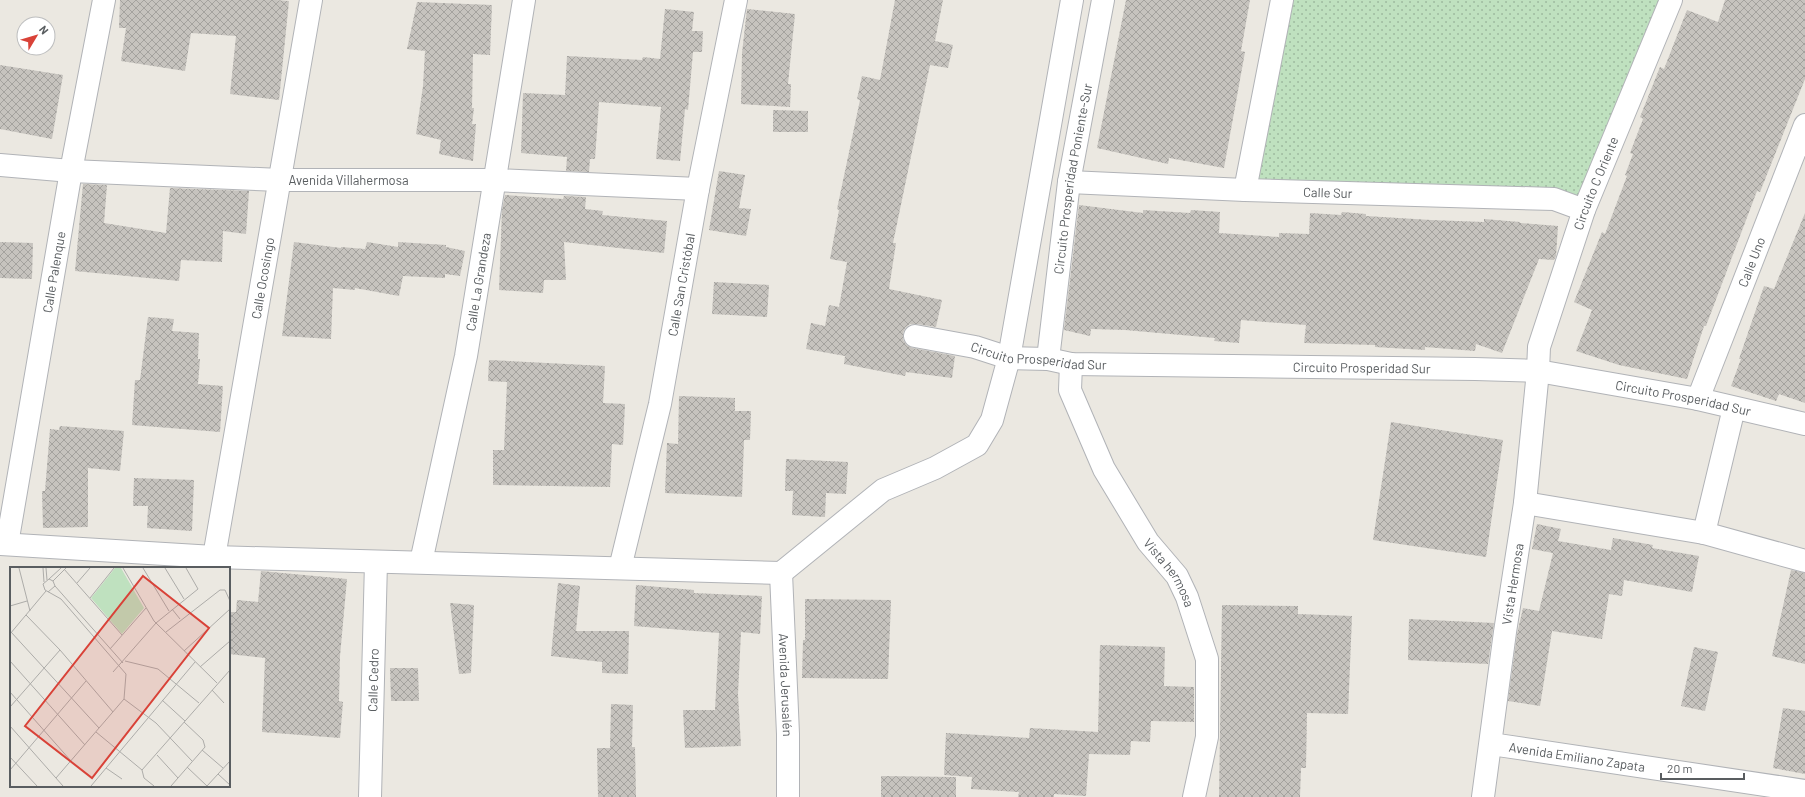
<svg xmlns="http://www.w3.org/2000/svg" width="1805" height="797" font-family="Barlow,sans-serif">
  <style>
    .park { fill: url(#park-dots) }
    .building { fill: url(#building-cross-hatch) }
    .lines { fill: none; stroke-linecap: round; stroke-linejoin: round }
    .minor-casing { stroke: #b1b3b7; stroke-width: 24 }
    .minor { stroke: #fff; stroke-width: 22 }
    .labels { text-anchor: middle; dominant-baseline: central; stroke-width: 3; stroke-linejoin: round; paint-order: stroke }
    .street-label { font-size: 13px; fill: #595d60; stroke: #fff }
    .inset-road { fill: none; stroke: #adaca9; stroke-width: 1 }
    .view { fill: #d94238; fill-opacity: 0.15; stroke: #d94238; stroke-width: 2 }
    .inset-edge { fill: none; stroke: #595d60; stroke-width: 2 }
  </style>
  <defs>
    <pattern id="park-dots" width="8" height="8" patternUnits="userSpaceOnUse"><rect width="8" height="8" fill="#bfe1bf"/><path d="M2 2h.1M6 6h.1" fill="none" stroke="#9eba9f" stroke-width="1.8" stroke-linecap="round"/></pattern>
    <pattern id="building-cross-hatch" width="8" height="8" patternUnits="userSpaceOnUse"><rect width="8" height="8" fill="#c6c3be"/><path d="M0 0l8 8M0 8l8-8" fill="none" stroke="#a4a29e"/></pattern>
  </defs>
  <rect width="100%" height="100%" fill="#ebe8e1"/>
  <path class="park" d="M 1292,0 L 1660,0 L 1578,197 L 1255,181 Z"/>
  <path class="building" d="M 120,0 L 276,0 L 289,1 L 279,100 L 230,94 L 236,36 L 191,33 L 185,71 L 121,61 L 126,28 L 119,28 Z
    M 895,0 L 943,0 L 935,41 L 953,45 L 948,68 L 930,65 L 893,243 L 896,243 L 889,289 L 942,300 L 936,327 L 917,324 L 910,324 L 905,328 L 903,333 L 903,340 L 907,345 L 913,348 L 955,356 L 952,378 L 906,372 L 905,376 L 844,364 L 845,356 L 806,349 L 811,323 L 825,326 L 829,305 L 839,307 L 847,262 L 830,259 L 839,210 L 837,209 L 860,100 L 857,99 L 862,76 L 880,80 Z
    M 1126,0 L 1250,0 L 1241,51 L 1245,52 L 1224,168 L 1169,158 L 1168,164 L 1097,148 Z
    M 1725,0 L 1805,0 L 1805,79 L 1760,192 L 1757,191 L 1706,326 L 1704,326 L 1687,379 L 1619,365 L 1576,351 L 1592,310 L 1574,302 L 1602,232 L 1605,234 L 1627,176 L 1625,175 L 1633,154 L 1630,153 L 1643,119 L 1640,117 L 1660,67 L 1664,69 L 1687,10 L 1718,22 Z
    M 417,2 L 492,5 L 490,55 L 473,54 L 472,108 L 474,108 L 472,124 L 476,124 L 473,161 L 439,154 L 441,140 L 416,134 L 423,86 L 425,51 L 407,49 Z
    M 665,9 L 694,12 L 692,31 L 703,31 L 702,52 L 693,52 L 688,110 L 685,109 L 680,161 L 656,159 L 661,107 L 599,102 L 595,159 L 590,159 L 589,172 L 566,171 L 567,157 L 521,153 L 523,93 L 565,95 L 567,56 L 642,60 L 643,57 L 660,59 Z
    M 747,9 L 795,14 L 788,84 L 791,84 L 790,107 L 741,104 L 742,53 Z
    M 0,65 L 63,75 L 52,139 L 0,129 Z
    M 773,110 L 808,111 L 808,132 L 773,132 Z
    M 719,171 L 745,175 L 739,208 L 751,209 L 746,236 L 709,230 Z
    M 83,184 L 107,185 L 104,223 L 166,233 L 170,188 L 249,191 L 246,234 L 223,231 L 222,262 L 181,260 L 179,281 L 75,271 Z
    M 505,195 L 563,199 L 564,196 L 586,197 L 585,209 L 603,211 L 602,215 L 667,221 L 664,253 L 564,242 L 566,280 L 544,280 L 543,293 L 499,290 L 502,210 Z
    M 1079,205 L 1143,213 L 1143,210 L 1190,213 L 1191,210 L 1220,212 L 1219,233 L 1279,237 L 1279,233 L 1309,234 L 1310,213 L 1341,215 L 1342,212 L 1366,214 L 1366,216 L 1431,220 L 1484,222 L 1484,219 L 1520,222 L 1520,223 L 1558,226 L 1556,256 L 1554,260 L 1539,259 L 1502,353 L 1476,344 L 1475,351 L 1425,347 L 1425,350 L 1375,347 L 1375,345 L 1304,343 L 1306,325 L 1241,320 L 1239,343 L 1214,341 L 1215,338 L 1125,330 L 1091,329 L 1090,336 L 1064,330 Z
    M 1805,213 L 1805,403 L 1779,394 L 1776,401 L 1731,386 L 1741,359 L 1739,359 L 1764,286 L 1774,289 Z
    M 0,242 L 33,243 L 32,279 L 0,278 Z
    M 294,242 L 341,248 L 341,247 L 365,249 L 367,242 L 398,247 L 398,242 L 446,245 L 446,247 L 465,251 L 460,276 L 445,274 L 445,278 L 403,276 L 399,296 L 355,288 L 355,290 L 333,288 L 331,339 L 282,336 Z
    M 714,282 L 769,285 L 767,317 L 712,314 Z
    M 148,317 L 174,319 L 172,331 L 199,333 L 198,359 L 200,359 L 198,384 L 223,386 L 220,432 L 132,425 L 135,380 L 140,380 Z
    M 489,360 L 605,366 L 603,403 L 625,404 L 623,445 L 612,444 L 610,487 L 493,485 L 493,450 L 504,450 L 507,382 L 488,381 Z
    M 679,396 L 735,398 L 735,411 L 751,411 L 750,440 L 744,440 L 742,497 L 665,493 L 667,443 L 678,444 Z
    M 1391,422 L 1503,440 L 1486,557 L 1373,540 Z
    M 60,426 L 124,431 L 120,471 L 88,468 L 88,527 L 43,528 L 42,491 L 45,491 L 50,429 L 59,430 Z
    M 786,459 L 848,462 L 846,494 L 826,493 L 825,517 L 792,515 L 793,491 L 785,491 Z
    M 134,478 L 194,480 L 192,531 L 147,528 L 148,506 L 133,506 Z
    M 1537,524 L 1561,529 L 1558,541 L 1611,550 L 1613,538 L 1653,545 L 1652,548 L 1699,556 L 1692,592 L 1624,580 L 1622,596 L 1609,594 L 1602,639 L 1552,631 L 1540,706 L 1508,701 L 1517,634 L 1523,608 L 1539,611 L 1553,553 L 1532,549 Z
    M 1791,570 L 1805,573 L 1805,664 L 1772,656 Z
    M 261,571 L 347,579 L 340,656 L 339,701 L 343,702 L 340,738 L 262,732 L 265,658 L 229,654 L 229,612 L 236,612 L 237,600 L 258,602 Z
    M 558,583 L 580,586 L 576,631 L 629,631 L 628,674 L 602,673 L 602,662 L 551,656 Z
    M 636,585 L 694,590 L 694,593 L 762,596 L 760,634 L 741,632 L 738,694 L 741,746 L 685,748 L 683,710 L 715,710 L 719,633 L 634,626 Z
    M 805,599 L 891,600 L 888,679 L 802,678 L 803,640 L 805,640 Z
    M 450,603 L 474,605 L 471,673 L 459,674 Z
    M 1222,605 L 1298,606 L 1298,614 L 1352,616 L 1348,714 L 1307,713 L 1306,768 L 1301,768 L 1300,797 L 1219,797 Z
    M 1409,619 L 1494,623 L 1488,664 L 1408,660 Z
    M 1100,645 L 1165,647 L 1164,686 L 1194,687 L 1194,722 L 1151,721 L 1150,742 L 1131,741 L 1130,755 L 1089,754 L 1086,796 L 1054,794 L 1054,797 L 1018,797 L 1019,792 L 971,789 L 972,777 L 944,775 L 946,733 L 1029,738 L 1030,728 L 1098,732 Z
    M 1694,647 L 1718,652 L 1705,711 L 1681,706 Z
    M 390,668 L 418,668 L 419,701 L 391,701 Z
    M 611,704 L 633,705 L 632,747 L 635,747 L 636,797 L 598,797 L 597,748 L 610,748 Z
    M 1783,708 L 1805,711 L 1805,774 L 1773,768 Z
    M 881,776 L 956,777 L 956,797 L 881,797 Z"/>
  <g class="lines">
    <defs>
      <g id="minor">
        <path id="s1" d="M 0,165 L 71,171 L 280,180 L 494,180 L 698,189"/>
        <path id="s2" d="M 1069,182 L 1245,190 L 1554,199 L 1584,210"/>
        <path d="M 1245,190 L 1282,0"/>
        <path id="s3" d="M 915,336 L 975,347 L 1009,358 L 1048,359 L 1071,364 L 1475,369 L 1538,371 L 1698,399 L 1805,424"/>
        <path id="s4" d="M 1048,359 L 1069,182 L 1103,0"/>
        <path id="s5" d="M 1071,364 L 1070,390 L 1104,469 L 1148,542 L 1177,576 L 1187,597 L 1207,659 L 1207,737 L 1194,797"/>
        <path id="s6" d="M 1698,399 L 1805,125"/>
        <path d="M 1525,503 L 1704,533 L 1805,561"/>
        <path d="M 1704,533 L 1734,408"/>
        <path d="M 0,544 L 214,557 L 781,573 L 883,490 L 935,468 L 977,445 L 992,420 L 1009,358 L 1072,0"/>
        <path id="s7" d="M 7,544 L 71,171 L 104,0"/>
        <path id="s8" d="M 214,557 L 311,0"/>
        <path id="s9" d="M 421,562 L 466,356 L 524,0"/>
        <path id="s10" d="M 620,568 L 660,404 L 698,189 L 736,0"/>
        <path id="s11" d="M 781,573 L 788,734 L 788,797"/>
        <path id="s12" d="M 1491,744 L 1805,791"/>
        <path id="s13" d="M 370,797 L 376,562"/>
        <path id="s14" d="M 1483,797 L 1505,632 L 1525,503 L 1538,371 L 1539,347 L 1584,210 L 1671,0"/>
      </g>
    </defs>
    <use href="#minor" class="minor-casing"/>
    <use href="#minor" class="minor"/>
  </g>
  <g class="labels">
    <g class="street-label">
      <text stroke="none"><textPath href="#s4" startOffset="182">Circuito Prosperidad Poniente-Sur</textPath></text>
      <text stroke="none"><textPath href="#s1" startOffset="349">Avenida Villahermosa</textPath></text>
      <text stroke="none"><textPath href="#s14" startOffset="627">Circuito C Oriente</textPath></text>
      <text stroke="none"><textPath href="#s2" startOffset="259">Calle Sur</textPath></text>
      <text stroke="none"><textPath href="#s6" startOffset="147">Calle Uno</textPath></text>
      <text stroke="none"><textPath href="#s7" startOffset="276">Calle Palenque</textPath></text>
      <text stroke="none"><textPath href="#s8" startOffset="283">Calle Ocosingo</textPath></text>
      <text stroke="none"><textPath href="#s9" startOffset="286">Calle La Grandeza</textPath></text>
      <text stroke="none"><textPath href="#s10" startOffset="290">Calle San Cristóbal</textPath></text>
      <text stroke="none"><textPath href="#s3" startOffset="126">Circuito Prosperidad Sur</textPath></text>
      <text stroke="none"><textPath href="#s3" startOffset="450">Circuito Prosperidad Sur</textPath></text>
      <text stroke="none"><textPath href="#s3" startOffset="774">Circuito Prosperidad Sur</textPath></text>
      <text stroke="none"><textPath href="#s5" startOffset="235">Vista hermosa</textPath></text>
      <text stroke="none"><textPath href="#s14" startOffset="215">Vista Hermosa</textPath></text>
      <text stroke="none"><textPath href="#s13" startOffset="117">Calle Cedro</textPath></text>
      <text stroke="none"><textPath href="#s11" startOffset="112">Avenida Jerusalén</textPath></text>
      <text stroke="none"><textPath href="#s12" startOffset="87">Avenida Emiliano Zapata</textPath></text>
    </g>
  </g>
  <g transform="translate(10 567)">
    <rect width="220" height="220" fill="#ebe8e1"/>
    <path d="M 105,1 L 111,1 L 134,41 L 112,67 L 81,31 Z" fill="#bfe1bf"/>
    <path class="inset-road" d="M 9,1 L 20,44M 33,1 L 34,15M 36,1 L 37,13M 113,1 L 144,54 L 207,116M 133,1 L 159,44M 155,1 L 174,32M 54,2 L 112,68M 39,12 L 51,1M 43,14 L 56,1M 67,16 L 80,1M 45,19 L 113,96M 38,25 L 45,19 L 43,14 L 39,12 L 33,17 L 35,23 L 51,32 L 116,107 L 114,132 L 46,211M 80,31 L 104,1M 0,39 L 17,34M 162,42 L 170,52M 16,48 L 50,83 L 103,145M 1,65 L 89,161M 156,65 L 210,23 L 215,23 L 220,34M 0,67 L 36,24M 100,82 L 136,41M 174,84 L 220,42M 0,94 L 75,178M 115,94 L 148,102 L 189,136M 190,100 L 220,74M 103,105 L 146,56 L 188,22 L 176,1M 202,123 L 214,136M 0,125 L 61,194M 114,132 L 146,156 L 182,194M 152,133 L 175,154M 0,140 L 50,83M 0,159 L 53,219M 86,165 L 132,203 L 134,211 L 144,219M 192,183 L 213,201M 147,188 L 168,211M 0,190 L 27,219M 177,200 L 197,219M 96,201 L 112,212M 0,203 L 76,114M 132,203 L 220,103M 208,207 L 220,218M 81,219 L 185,95M 161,219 L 195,180 L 193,173 L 174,155M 197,219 L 220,194"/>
    <path class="view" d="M 133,9 L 199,61 L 82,211 L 15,159 Z"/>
    <rect width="220" height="220" class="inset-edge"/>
  </g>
  <g transform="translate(36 36) rotate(52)"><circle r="19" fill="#ffffff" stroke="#bdbebf"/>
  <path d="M0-3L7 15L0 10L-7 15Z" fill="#d94238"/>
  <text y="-6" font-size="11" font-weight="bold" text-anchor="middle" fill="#595d60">N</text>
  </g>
  <path d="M1661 773v6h83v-6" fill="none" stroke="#595d60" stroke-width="2"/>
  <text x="1667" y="773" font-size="12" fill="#595d60" stroke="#ffffff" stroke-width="3" paint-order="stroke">20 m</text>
</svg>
